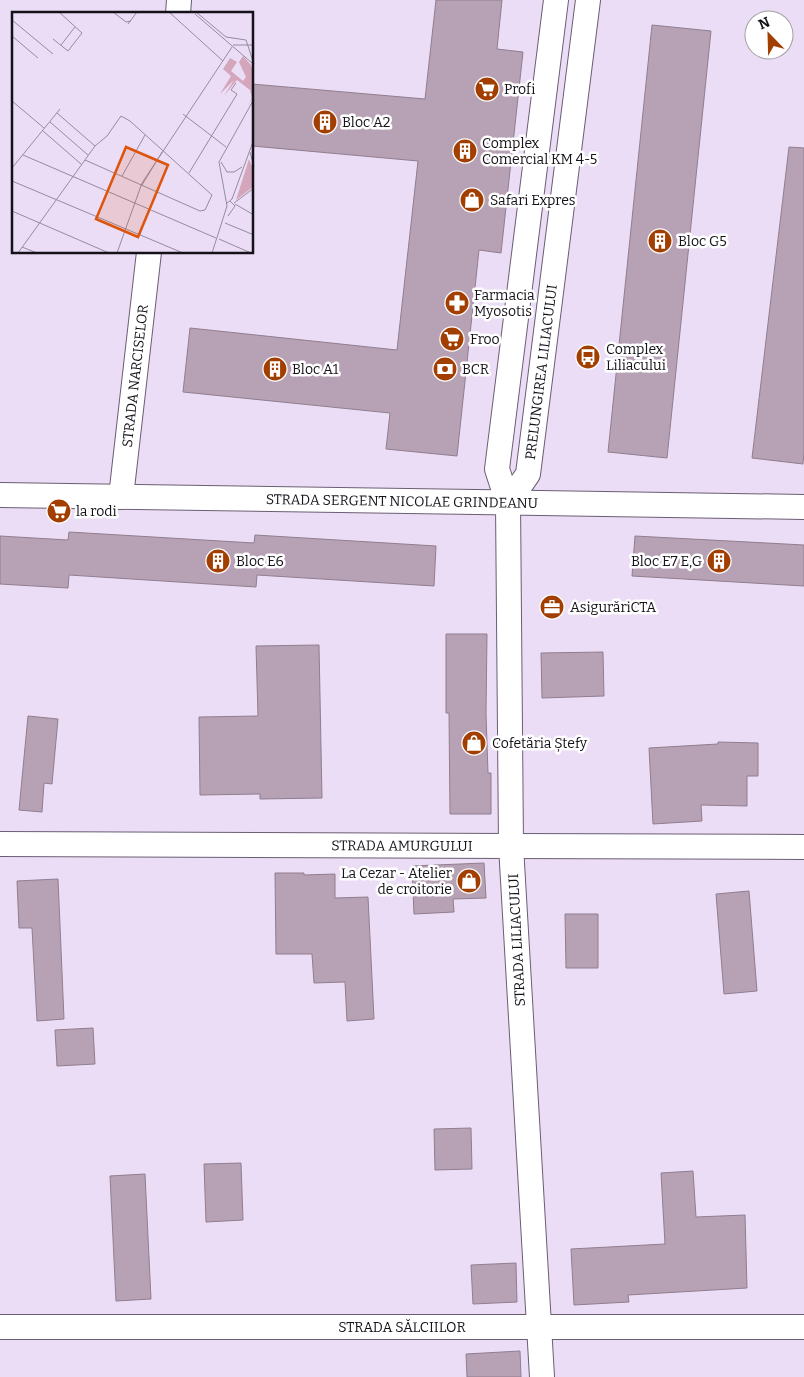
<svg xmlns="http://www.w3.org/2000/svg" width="804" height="1377" font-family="Bitter,serif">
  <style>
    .building { fill: #b7a2b5; stroke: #917d8f }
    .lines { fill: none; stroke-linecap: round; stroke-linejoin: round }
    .minor-casing { stroke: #6a5e73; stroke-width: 26 }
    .minor { stroke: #fff; stroke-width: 24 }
    .labels { text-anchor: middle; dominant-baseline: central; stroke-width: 5; stroke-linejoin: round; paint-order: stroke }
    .poi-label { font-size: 14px; fill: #151119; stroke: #fff; text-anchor: start }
    .street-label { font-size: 14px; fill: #151119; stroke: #fff }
    .inset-road { fill: none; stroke: #958b9e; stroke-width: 1 }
    .view { fill: #dd550d; fill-opacity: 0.15; stroke: #dd550d; stroke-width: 2.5 }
    .inset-edge { fill: none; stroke: #151119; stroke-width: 2.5 }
  </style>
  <rect width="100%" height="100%" fill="#ebddf6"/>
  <path class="building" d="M 436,0 L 502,0 L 497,49 L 523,52 L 501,253 L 479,250 L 457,456 L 386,449 L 390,413 L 183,392 L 190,328 L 397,350 L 418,161 L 252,146 L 252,84 L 425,99 Z
    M 652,25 L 711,31 L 667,458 L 608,452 Z
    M 789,147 L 804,148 L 804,452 L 803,464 L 752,458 Z
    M 69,532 L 254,543 L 255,535 L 436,546 L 434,586 L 257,575 L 256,587 L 69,575 L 68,588 L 0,584 L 0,536 L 68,540 Z
    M 635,536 L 804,545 L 804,586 L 632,576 Z
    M 446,634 L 487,634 L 486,713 L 488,773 L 491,773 L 491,814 L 450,814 L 449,713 L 446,713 Z
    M 319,645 L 322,798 L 260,799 L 260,794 L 200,795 L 199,717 L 258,716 L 256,646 Z
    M 603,652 L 604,696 L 542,698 L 541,653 Z
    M 28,716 L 58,719 L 52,784 L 44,783 L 42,812 L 19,810 Z
    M 718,742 L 758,743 L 758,776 L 747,776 L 747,806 L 701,805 L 702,821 L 653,824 L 649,748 L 718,744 Z
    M 484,863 L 486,898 L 453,899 L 454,912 L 414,914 L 412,866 Z
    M 275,873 L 304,873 L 304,875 L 335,874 L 335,898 L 368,897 L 374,1019 L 347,1021 L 345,982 L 314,983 L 312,954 L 276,954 Z
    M 58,879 L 64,1019 L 37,1021 L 32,928 L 19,928 L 17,881 Z
    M 749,891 L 757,991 L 724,994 L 716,894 Z
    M 565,914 L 598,914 L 598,968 L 566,968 Z
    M 93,1028 L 95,1064 L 57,1066 L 55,1030 Z
    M 471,1128 L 472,1169 L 435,1170 L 434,1129 Z
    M 241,1163 L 243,1220 L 206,1222 L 204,1164 Z
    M 693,1171 L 696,1217 L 745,1215 L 747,1288 L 628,1295 L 629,1302 L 574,1305 L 571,1249 L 665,1244 L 661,1173 Z
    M 145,1174 L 151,1299 L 116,1301 L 110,1176 Z
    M 516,1263 L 517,1302 L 473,1304 L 471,1265 Z
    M 520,1351 L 521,1377 L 467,1377 L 466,1354 Z"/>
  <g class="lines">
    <defs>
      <g id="minor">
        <path d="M 178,14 L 179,0"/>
        <path id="s1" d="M 0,495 L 804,507"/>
        <path id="s2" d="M 121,497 L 149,252"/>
        <path id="s3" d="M 508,503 L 528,474 L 588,0"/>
        <path id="s4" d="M 0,844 L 804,847"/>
        <path id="s5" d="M 0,1327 L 804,1327"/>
        <path d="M 542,1377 L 511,846 L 508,503 L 497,469 L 556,0"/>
      </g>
    </defs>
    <use href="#minor" class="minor-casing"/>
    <use href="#minor" class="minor"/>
  </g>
  <defs>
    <symbol id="supermarket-disc" viewBox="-11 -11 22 22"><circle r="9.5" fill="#a13e00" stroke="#fff"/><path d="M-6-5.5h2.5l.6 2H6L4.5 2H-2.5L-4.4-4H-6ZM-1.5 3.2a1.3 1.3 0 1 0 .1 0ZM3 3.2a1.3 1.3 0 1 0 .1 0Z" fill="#fff"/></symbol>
    <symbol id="building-disc" viewBox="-11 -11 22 22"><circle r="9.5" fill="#a13e00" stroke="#fff"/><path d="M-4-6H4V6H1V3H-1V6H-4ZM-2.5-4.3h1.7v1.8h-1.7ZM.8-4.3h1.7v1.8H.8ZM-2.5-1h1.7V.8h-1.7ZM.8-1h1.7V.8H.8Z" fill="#fff"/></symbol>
    <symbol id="shop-disc" viewBox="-11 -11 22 22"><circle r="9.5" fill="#a13e00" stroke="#fff"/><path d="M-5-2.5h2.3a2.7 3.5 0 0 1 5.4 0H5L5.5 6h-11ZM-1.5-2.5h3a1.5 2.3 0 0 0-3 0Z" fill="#fff"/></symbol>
    <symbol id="pharmacy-disc" viewBox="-11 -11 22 22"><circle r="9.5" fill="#a13e00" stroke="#fff"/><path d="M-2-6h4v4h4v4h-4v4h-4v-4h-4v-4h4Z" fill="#fff"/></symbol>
    <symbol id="bus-disc" viewBox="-11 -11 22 22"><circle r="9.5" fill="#a13e00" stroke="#fff"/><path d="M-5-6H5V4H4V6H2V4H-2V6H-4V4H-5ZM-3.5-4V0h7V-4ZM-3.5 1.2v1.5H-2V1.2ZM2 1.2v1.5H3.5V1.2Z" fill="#fff"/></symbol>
    <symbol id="bank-disc" viewBox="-11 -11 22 22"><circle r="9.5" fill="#a13e00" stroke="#fff"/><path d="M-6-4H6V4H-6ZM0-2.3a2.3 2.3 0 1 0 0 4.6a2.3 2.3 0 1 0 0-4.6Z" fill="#fff"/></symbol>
    <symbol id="office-disc" viewBox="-11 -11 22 22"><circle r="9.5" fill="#a13e00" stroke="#fff"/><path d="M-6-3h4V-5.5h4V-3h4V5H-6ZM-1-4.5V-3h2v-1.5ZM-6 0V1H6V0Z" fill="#fff"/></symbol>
  </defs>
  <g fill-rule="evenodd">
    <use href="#supermarket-disc" x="473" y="75" width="28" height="28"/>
    <use href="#building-disc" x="311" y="108" width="28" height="28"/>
    <use href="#building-disc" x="451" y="137" width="28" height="28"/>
    <use href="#shop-disc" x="458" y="186" width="28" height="28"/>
    <use href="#building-disc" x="646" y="227" width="28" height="28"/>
    <use href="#pharmacy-disc" x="443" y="289" width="28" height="28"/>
    <use href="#supermarket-disc" x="438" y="325" width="28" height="28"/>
    <use href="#bus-disc" x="574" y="343" width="28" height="28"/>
    <use href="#building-disc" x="261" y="355" width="28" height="28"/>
    <use href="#bank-disc" x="431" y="355" width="28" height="28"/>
    <use href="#supermarket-disc" x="45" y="497" width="28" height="28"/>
    <use href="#building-disc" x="204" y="547" width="28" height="28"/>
    <use href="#building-disc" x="705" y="547" width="28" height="28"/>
    <use href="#office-disc" x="538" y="593" width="28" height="28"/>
    <use href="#shop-disc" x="460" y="729" width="28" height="28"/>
    <use href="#shop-disc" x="455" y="867" width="28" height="28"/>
  </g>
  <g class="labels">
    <g class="poi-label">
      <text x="504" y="89">Profi</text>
      <text x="342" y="122">Bloc A2</text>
      <text x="482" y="143">Complex<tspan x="482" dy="16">Comercial KM 4-5</tspan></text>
      <text x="490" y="200">Safari Expres</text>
      <text x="678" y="241">Bloc G5</text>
      <text x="474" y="295">Farmacia<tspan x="474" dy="16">Myosotis</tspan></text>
      <text x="470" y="339">Froo</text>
      <text x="606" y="349">Complex<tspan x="606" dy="16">Liliacului</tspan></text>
      <text x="292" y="369">Bloc A1</text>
      <text x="462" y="369">BCR</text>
      <text x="76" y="511">la rodi</text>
      <text x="236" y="561">Bloc E6</text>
      <text x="702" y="561" text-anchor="end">Bloc E7 E,G</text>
      <text x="570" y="607">AsigurăriCTA</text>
      <text x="492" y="743">Cofetăria Ștefy</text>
      <text x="452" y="873" text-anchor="end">La Cezar - Atelier<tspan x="452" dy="16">de croitorie</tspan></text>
    </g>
    <g class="street-label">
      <text stroke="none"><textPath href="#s3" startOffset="138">PRELUNGIREA LILIACULUI</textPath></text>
      <text stroke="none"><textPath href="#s2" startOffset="122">STRADA NARCISELOR</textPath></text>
      <text stroke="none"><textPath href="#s1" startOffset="402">STRADA SERGENT NICOLAE GRINDEANU</textPath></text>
      <text stroke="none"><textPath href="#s4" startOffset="402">STRADA AMURGULUI</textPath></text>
      <text transform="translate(517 940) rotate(-93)">STRADA LILIACULUI</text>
      <text stroke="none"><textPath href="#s5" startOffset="402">STRADA SĂLCIILOR</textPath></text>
    </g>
  </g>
  <g transform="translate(12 12)">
    <rect width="241" height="241" fill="#ebddf6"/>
    <path d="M 231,44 L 239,53 L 241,62 L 241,84 L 236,94 L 240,85 L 238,78 L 225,68 L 212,84 L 222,68 L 208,82 L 219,64 L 211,57 L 218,46 L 225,50 L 219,59 L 231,69 L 234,65 L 227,50 ZM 237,147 L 241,157 L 241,175 L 224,188 Z" fill="#d3a6bc"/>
    <path class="inset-road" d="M 101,0 L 114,10 L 119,9M 157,0 L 211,49M 184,0 L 214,25 L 234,28 L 242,52M 183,2 L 240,51M 0,8 L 41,42M 116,12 L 125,0M 0,24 L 26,46M 41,27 L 56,39 L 70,21 L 47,0M 49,33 L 63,15M 221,33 L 242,33M 0,89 L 32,116M 45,101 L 83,134M 171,102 L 214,135M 38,110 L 76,143M 31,119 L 69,152M 238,140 L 242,155M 11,143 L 204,226M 209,150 L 215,160 L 222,160 L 230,155M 0,156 L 48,97M 177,161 L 225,82 L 219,78 L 224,71M 110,164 L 133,123M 0,169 L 171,241M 130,173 L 150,140M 222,191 L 242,176M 214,192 L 220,187 L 242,127M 223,192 L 242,203M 0,199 L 97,241M 216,204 L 223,194 L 218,189M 213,211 L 242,223M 207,227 L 239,241M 10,235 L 25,241M 6,241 L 83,134 L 95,124 L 109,104 L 118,109 L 200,183 L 193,198 L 188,199 L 73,148M 105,241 L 130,171 L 220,35M 200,241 L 215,194 L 207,150 L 242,87"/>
    <path class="view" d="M 114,135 L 156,153 L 126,225 L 84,207 Z"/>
    <rect width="241" height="241" class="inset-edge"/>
  </g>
  <g transform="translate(769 35) rotate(337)"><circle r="24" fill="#ffffff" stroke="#a1a0a3"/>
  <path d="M0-4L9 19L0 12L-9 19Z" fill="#a13e00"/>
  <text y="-8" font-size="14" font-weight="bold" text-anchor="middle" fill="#151119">N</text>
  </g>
</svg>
